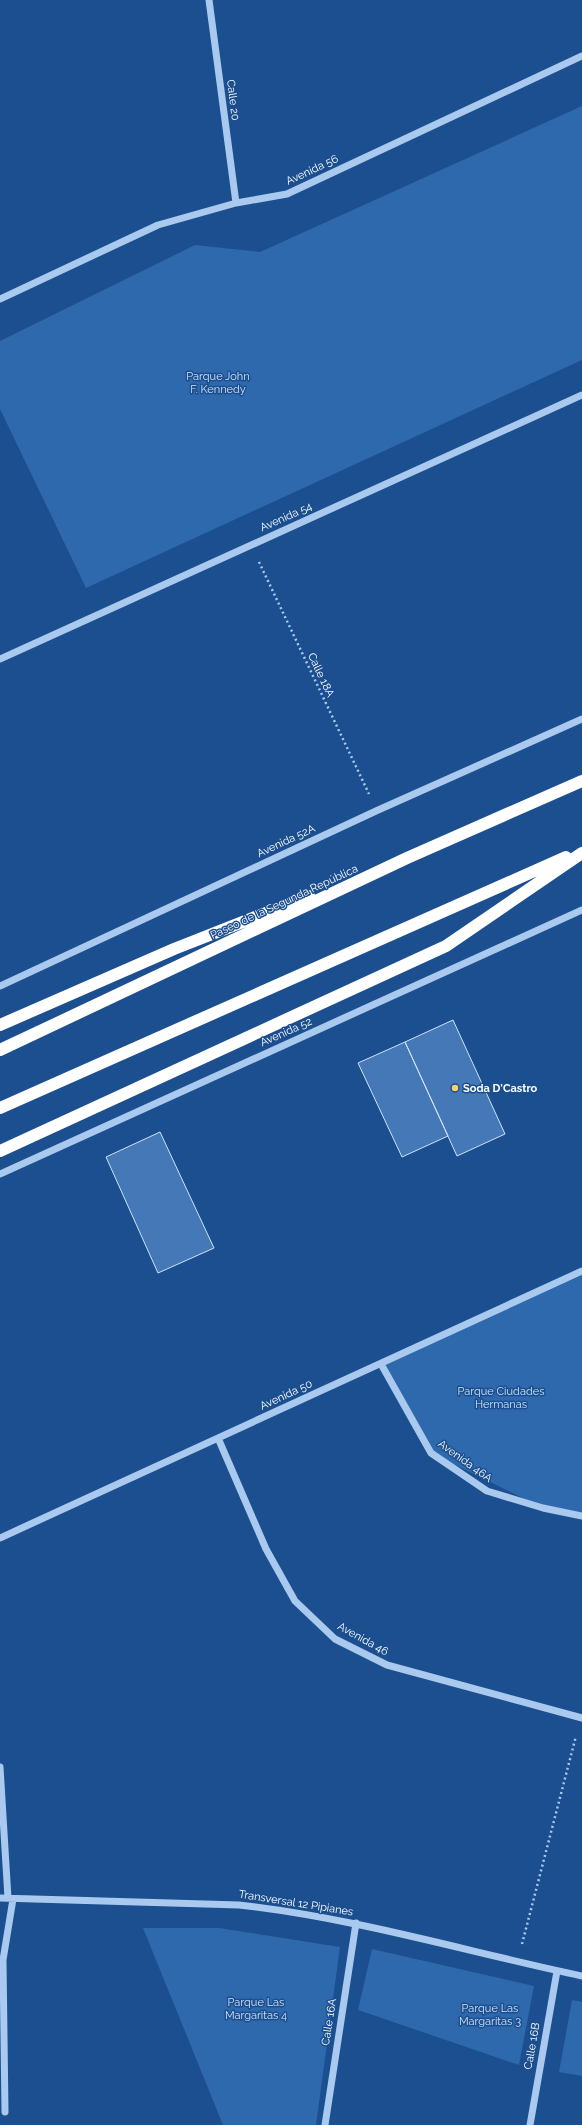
<svg xmlns="http://www.w3.org/2000/svg" width="582" height="2125" font-family="Raleway,sans-serif">
  <style>
    .green { fill: #2e69ad }
    .building { fill: #4478b7; stroke: #cfe3fa }
    .lines { fill: none; stroke-linecap: round; stroke-linejoin: round }
    .path { stroke: #a9c9ee; stroke-width: 2.5; stroke-dasharray: 2 3; stroke-linecap: butt }
    .minor { stroke: #a9c9ee; stroke-width: 7 }
    .highway { stroke: #fff; stroke-width: 12 }
    .poi-dot { fill: #ffd166; stroke: #1b4f8f; stroke-width: 1.5 }
    .labels { text-anchor: middle; dominant-baseline: central; stroke-width: 3; stroke-linejoin: round; paint-order: stroke }
    .street-label { font-size: 11px; fill: #fff; stroke: #1b4f8f }
    .park-label { font-size: 11px; fill: #cfe3fa; stroke: #1b4f8f }
    .poi-label { font-size: 11px; font-weight: bold; fill: #fff; stroke: #1b4f8f; text-anchor: start }
  </style>
  <rect width="100%" height="100%" fill="#1b4f8f"/>
  <path class="green" d="M 582,106 L 582,360 L 86,588 L 0,409 L 0,341 L 195,245 L 260,252 Z
    M 582,1271 L 582,1516 L 543,1508 L 431,1453 L 381,1364 Z
    M 143,1928 L 219,1928 L 340,1947 L 316,2125 L 223,2125 Z
    M 372,1949 L 534,1986 L 519,2065 L 358,2010 Z
    M 572,2000 L 582,2002 L 582,2076 L 559,2072 Z"/>
  <path class="building" d="M 453,1020 L 505,1134 L 457,1156 L 405,1042 Z
    M 405,1042 L 448,1136 L 402,1157 L 358,1063 Z
    M 160,1132 L 214,1248 L 158,1273 L 106,1157 Z"/>
  <g class="lines">
    <path class="path" d="M 259,562 L 369,794
      M 522,1944 L 576,1736"/>
    <path class="minor" d="M 209,0 L 236,203
      M 0,299 L 158,225 L 236,203 L 287,194 L 582,56
      M 0,659 L 582,395
      M 0,986 L 376,811 L 582,719
      M 0,1174 L 582,910
      M 381,1364 L 431,1453 L 487,1491 L 543,1508 L 582,1516
      M 218,1438 L 266,1549 L 295,1601 L 335,1639 L 387,1665 L 582,1718
      M 0,1538 L 582,1271
      M 0,1767 L 8,1898
      M 0,1898 L 239,1905 C 356,1918 468,1952 582,1976
      M 5,2112 L 3,1960 L 13,1899
      M 325,2125 L 356,1923
      M 530,2125 L 557,1971"/>
    <path class="highway" d="M 0,1025 L 174,949 L 309,896
      M 0,1050 L 407,858 L 582,781
      M 0,1108 L 566,857
      M 0,1151 L 446,946 L 582,853"/>
  </g>
  <circle class="poi-dot" cx="455" cy="1088" r="4"/>
  <g class="labels">
    <g class="street-label">
      <text transform="translate(233 100) rotate(83)">Calle 20</text>
      <text transform="translate(312 170) rotate(-25)">Avenida 56</text>
      <text transform="translate(286 517) rotate(-24)">Avenida 54</text>
      <text transform="translate(321 675) rotate(65)">Calle 18A</text>
      <text transform="translate(286 841) rotate(-25)">Avenida 52A</text>
      <text transform="translate(284 902) rotate(-25)">Paseo de la Segunda República</text>
      <text transform="translate(286 1032) rotate(-24)">Avenida 52</text>
      <text transform="translate(286 1395) rotate(-25)">Avenida 50</text>
      <text transform="translate(465 1461) rotate(36)">Avenida 46A</text>
      <text transform="translate(363 1639) rotate(29)">Avenida 46</text>
      <text transform="translate(296 1903) rotate(9)">Transversal 12 Pipianes</text>
      <text transform="translate(329 2022) rotate(-81)">Calle 16A</text>
      <text transform="translate(532 2046) rotate(-80)">Calle 16B</text>
    </g>
    <g class="park-label">
      <text x="218" y="376">Parque John<tspan x="218" dy="13">F. Kennedy</tspan></text>
      <text x="501" y="1391">Parque Ciudades<tspan x="501" dy="13">Hermanas</tspan></text>
      <text x="256" y="2002">Parque Las<tspan x="256" dy="13">Margaritas 4</tspan></text>
      <text x="490" y="2008">Parque Las<tspan x="490" dy="13">Margaritas 3</tspan></text>
    </g>
    <g class="poi-label">
      <text x="463" y="1088">Soda D'Castro</text>
    </g>
  </g>
</svg>
